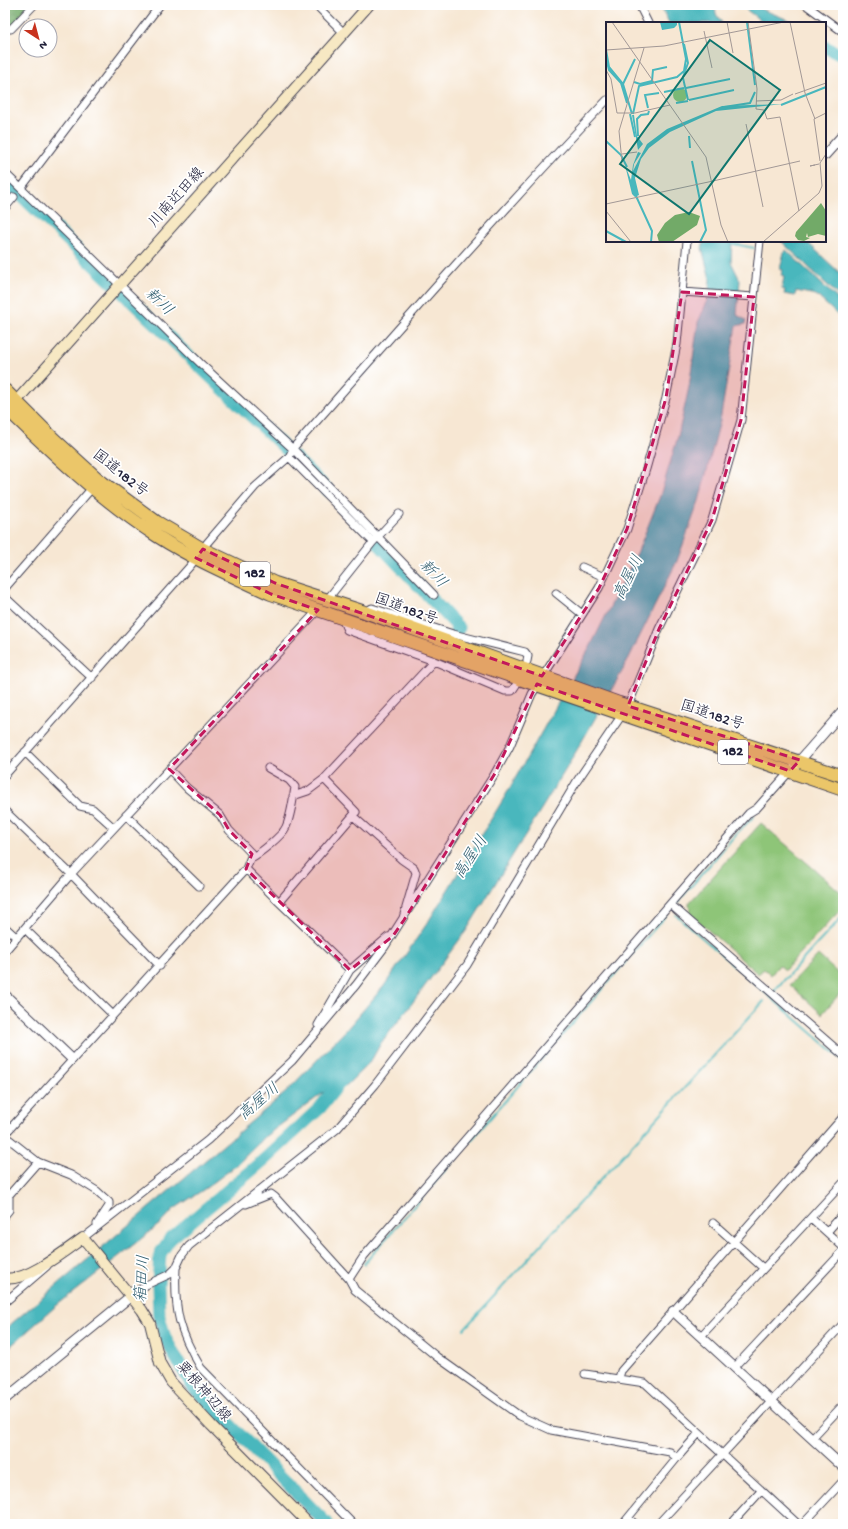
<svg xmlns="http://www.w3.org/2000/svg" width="848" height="1529" font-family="'Gochi Hand','Klee One',sans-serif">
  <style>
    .forest { fill: url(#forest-crowns); stroke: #4a6652 }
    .pitch { fill: #8ec578; stroke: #58745a }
    .water { fill: #48b7bd; stroke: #356c7c }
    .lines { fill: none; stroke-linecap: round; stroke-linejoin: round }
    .stream { stroke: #48b7bd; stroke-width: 2 }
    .river { stroke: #48b7bd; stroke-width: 13 }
    .minor-casing { stroke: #424052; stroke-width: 9 }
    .tertiary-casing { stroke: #424052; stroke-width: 11 }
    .secondary-casing { stroke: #424052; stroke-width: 12 }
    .trunk-casing { stroke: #424052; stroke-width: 14 }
    .minor { stroke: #fff; stroke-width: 7 }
    .tertiary { stroke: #fff; stroke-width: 9 }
    .secondary { stroke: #f7e8c3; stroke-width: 10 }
    .trunk { stroke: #ebc669; stroke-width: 12 }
    .marked { fill: #c2185b; fill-opacity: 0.2; stroke: #c2185b; stroke-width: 3; stroke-dasharray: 8 5; stroke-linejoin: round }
    .labels { text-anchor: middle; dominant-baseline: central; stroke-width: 3.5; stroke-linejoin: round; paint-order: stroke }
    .shield { fill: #fff; stroke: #646476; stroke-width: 1 }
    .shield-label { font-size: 14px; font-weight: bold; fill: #22223b }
    .street-label { font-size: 15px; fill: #22223b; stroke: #fff }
    .water-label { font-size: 16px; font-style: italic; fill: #315e6f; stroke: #fff }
    .inset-river { fill: none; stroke: #48b7bd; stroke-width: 2 }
    .inset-road { fill: none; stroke: #a29896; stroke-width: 1 }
    .view { fill: #0f766e; fill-opacity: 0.15; stroke: #0f766e; stroke-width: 2 }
    .inset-edge { fill: none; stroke: #22223b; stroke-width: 2 }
  </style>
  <defs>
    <pattern id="forest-crowns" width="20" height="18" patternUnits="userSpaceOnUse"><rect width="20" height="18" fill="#72aa68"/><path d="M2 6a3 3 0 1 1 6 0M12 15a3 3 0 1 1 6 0" fill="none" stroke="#5d8a57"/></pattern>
  </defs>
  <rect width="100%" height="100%" fill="#fff"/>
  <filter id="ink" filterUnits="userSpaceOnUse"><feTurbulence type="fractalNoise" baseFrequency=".025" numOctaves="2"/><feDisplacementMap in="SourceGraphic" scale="8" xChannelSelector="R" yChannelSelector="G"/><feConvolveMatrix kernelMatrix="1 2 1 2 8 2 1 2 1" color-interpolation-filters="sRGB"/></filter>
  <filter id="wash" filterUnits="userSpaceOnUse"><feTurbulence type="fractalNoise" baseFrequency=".012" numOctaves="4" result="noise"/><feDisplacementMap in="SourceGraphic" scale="16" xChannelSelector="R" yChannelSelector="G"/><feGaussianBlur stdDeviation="0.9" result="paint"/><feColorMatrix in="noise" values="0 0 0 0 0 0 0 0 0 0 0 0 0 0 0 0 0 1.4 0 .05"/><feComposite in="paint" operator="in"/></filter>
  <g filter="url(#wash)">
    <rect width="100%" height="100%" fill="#f7e7d3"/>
    <path class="forest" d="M 5,5 L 33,5 L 15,24 L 5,26 Z"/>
    <path class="pitch" d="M 761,823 L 843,894 L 843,907 L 785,970 L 779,965 L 771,975 L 764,969 L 758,974 L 690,914 L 689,903 Z
      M 818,955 L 843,978 L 843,990 L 822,1014 L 790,985 Z"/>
    <path class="water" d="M 660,5 L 715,5 L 716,14 L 722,23 L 669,23 Z
      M 740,5 L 757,5 L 759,8 L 796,23 L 764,23 Z
      M 704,241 L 732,241 L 731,262 L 740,280 L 737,315 L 746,320 L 745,324 L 736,326 L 720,421 L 699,501 L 677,561 L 624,668 L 566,769 L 466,931 L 401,1018 L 381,1043 L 371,1061 L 347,1085 L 331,1087 L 263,1138 L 237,1165 L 206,1188 L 174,1209 L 161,1223 L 56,1306 L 5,1351 L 5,1329 L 285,1093 L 346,1030 L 384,986 L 428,922 L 504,798 L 590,647 L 638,551 L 660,496 L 678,436 L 689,387 L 698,322 L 708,299 L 710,279 L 702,248 Z
      M 781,241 L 806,241 L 843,276 L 843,300 Z
      M 786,250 L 843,304 L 843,320 L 816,295 L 796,291 L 795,296 L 784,294 L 785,290 L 782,289 L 784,276 L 781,275 L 783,270 L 780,269 L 784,252 Z"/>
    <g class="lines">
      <path class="stream" d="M 729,243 L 754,248
        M 675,905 L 737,833 L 754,816
        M 676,915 L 843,1060
        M 774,991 L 843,916
        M 364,1264 L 667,914
        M 464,1329 L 764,1001"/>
      <path class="river" d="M 825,47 L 843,56
        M 5,180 L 288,451
        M 293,456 L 328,490
        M 378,543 L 459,628 L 456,631
        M 327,1524 L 193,1387 L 180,1365 L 165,1338 L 159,1316 L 158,1286 L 160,1254 L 170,1239 L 266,1158 L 320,1108 L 347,1073"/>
    </g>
  </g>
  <g filter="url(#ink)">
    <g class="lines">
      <defs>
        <path id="minor" d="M 316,5 L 344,33
          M 639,5 L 648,23
          M 806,5 L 843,32
          M 5,29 L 11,29 L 34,5
          M 5,173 L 200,363 L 294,450 L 434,595
          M 21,188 L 160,5
          M 5,208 L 14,197
          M 682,292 L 754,297
          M 289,457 L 373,542
          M 582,567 L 604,577
          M 5,588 L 92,488
          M 556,593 L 582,614
          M 5,597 L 92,678
          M 326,601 L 373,542 L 399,514
          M 365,612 L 372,608 L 453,634 L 525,652 L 528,656 L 527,661
          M 342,618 L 347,630 L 434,661 L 505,691 L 512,691 L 516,685
          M 25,752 L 80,806 L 93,809 L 114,828
          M 169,769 L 187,788 L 220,815 L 229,830 L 252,854 L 246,869
          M 5,775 L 191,565 L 207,543 L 255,487 L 289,457 L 294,447 C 397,330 500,213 607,100
          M 324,779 L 434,661
          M 5,811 L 71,874 L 160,966
          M 126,815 L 199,886
          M 353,816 L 401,859 L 414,868 L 416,873 L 403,918
          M 251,858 C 259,854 282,836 286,827 C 291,816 293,800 295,787 L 289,780 L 268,768
          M 279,902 L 350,970
          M 670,904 L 843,1055
          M 5,927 L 17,938
          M 25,929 L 113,1015
          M 5,951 L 71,874 L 319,609
          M 318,1025 L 350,970 L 388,937
          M 5,1134 L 246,869 L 279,902 L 356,812 L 324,779 L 308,791 L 293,796
          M 5,1136 L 38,1162 L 71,1175 L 97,1191 L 109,1202 L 109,1206 L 97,1224
          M 246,1204 L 271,1194 L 275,1197 L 349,1279 L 355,1290 L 437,1357 L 520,1416 L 551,1430 L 670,1452 L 677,1458
          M 5,1215 L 9,1210 L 9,1195 L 38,1162
          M 811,1218 L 843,1247
          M 713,1223 L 763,1268
          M 827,1232 L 843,1214
          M 83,1238 L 208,1140 L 292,1061 L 356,985 L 384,948 L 494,775 L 510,746 L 532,694 L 599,588 L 627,529 L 646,469 L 666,398 L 677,344 L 687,241
          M 176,1268 C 174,1311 179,1331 201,1368 L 353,1524
          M 349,1279 L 364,1256 L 749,813 L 757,808 L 790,771
          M 131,1296 L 146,1285 L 170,1274 L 176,1268 L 182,1255 L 189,1246 L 337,1129 L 375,1085 L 467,965 L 577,781 L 628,706 L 659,629 L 712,520 L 741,420 L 760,241
          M 5,1302 L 47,1266
          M 701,1336 L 843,1183
          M 735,1367 L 843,1251
          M 585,1374 L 645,1383 L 798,1524
          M 619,1378 L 621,1371 L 843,1117
          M 812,1438 L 843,1405
          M 628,1518 L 635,1524
          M 623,1524 L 677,1458 L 699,1433
          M 658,1524 L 843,1324
          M 731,1524 L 761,1491
          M 803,1524 L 843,1481"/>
        <path id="tertiary" d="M 825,155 L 843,135
          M 795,766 L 843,711
          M 5,995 L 72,1059
          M 673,1311 L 843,1467
          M 5,1399 L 131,1296"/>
        <path id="secondary" d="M 11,407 L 369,5
          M 5,1278 C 25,1283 66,1250 83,1238 L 142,1310 L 150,1323 L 160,1363 L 171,1382 L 211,1425 L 309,1524"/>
        <path id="trunk" d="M 5,390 L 54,439 L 98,479 L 157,522 L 203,549 L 275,583 L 365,612 L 619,703 L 843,776
          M 5,407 C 52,453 101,500 157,536 C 193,559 232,576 271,594 L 843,790"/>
      </defs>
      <use href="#minor" class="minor-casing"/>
      <use href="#tertiary" class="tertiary-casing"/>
      <use href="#secondary" class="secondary-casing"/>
      <use href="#trunk" class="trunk-casing"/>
      <use href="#minor" class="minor"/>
      <use href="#tertiary" class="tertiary"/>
      <use href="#secondary" class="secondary"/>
      <use href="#trunk" class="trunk"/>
    </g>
  </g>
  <path class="marked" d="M 682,292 L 754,297 L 741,420 L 712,520 L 659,629 L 628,706 L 800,760 L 790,771 L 537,684 L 494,775 L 404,920 L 393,936 L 350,970 L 246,869 L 252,854 L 229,830 L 220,815 L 169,769 L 318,610 L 271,594 L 196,558 L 203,549 L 275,583 L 542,676 L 599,588 L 627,529 L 666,398 Z"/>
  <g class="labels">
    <g class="shield">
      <rect x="240" y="562" width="30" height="24" rx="3"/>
      <rect x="718" y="740" width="30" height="24" rx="3"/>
    </g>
    <g class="shield-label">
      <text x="255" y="574">182</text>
      <text x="733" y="752">182</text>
    </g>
    <g class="street-label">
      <text transform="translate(177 198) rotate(-48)">川南近田線</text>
      <text transform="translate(120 474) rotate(38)">国道182号</text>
      <text transform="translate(406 610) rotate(20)">国道182号</text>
      <text transform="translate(712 716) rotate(18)">国道182号</text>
      <text transform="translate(203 1392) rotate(49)">粟根神辺線</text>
    </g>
    <g class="water-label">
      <text transform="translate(158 303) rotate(44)">新川</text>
      <text transform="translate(432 575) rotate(47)">新川</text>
      <text transform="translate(630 578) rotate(-64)">高屋川</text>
      <text transform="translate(472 858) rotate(-57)">高屋川</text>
      <text transform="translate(260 1103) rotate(-40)">高屋川</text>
      <text transform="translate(144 1279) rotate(-86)">箱田川</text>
    </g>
  </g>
  <g transform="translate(606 22)">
    <rect width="220" height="220" fill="#f7e7d3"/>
    <path d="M 215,181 L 220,189 L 220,214 L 212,212 L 202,215 L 201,211 L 200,215 L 204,216 L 198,219 L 192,218 L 189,214 L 190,210 ZM 83,190 L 94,194 L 91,203 L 66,220 L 53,220 L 51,213 L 59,201 L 69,193 Z" fill="#72aa68"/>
    <path d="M67 73a7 7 0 1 1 14 0a7 7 0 1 1-14 0Z" fill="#8ec578"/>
    <path d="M 54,0 L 71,0 L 71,3 L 68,6 L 56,8 ZM 177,82 L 110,89 L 64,110 L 43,126 L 35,137 L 29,156 L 33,173 L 29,175 L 26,172 L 19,143 L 25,158 L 27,143 L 32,130 L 35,131 L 28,142 L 27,149 L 41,122 L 61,107 L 116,84 ZM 26,93 L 28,93 L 31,114 L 37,122 L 32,128 Z" fill="#48b7bd"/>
    <path class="inset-river" d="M 141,0 L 149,63M 0,28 L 3,45 L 17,62 L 26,92M 0,36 L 3,48 L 15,61 L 21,81M 77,55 L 82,41 L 78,22M 77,56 L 82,78M 28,60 L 34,62 L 46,59 L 47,48 L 61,45M 17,62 L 29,37M 80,66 L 124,57M 58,70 L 78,66M 83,78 L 128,68M 70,81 L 82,79M 175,83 L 220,65M 118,85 L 144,81 L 149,70M 42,86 L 39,73 L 53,71M 24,92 L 29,115M 27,92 L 33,64 L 71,55 L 78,49 L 80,37 L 73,0M 32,114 L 31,97 L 35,93 L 42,92 L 43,89M 83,114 L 84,126M 0,119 L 15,133 L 21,145M 86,139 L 100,208 L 94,220M 30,174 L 46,209 L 45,220M 0,209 L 20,220"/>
    <path class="inset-road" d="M 6,0 L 100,135 L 115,203 L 122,220M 121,0 L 127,31M 142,0 L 151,67 L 150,87 L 158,88 L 161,97 L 174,95 L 193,189M 184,0 L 199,71 L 209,97M 98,9 L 106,46M 0,28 L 58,24 L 178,0M 0,48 L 5,57 L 11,91 L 29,91 L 64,83M 189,72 L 220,61M 150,79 L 175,78 L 187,72M 140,102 L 157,185M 16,132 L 31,130M 214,139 L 208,97 L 220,91M 16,140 L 13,109 L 38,26M 209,143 L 204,144 L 213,142M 107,159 L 194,139M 0,182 L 107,159M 0,189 L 25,220M 157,220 L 213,171 L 216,164 L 214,141 L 220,132"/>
    <path class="view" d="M 104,18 L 174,68 L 83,192 L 14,142 Z"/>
    <rect width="220" height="220" class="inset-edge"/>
  </g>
  <rect width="848" height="1529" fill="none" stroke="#fff" stroke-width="20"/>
  <g transform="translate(38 38) rotate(144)"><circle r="19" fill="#ffffff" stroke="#a7a7b1"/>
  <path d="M0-3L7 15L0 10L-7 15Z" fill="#c8321e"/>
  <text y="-6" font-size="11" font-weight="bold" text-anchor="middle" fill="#22223b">N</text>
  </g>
</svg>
